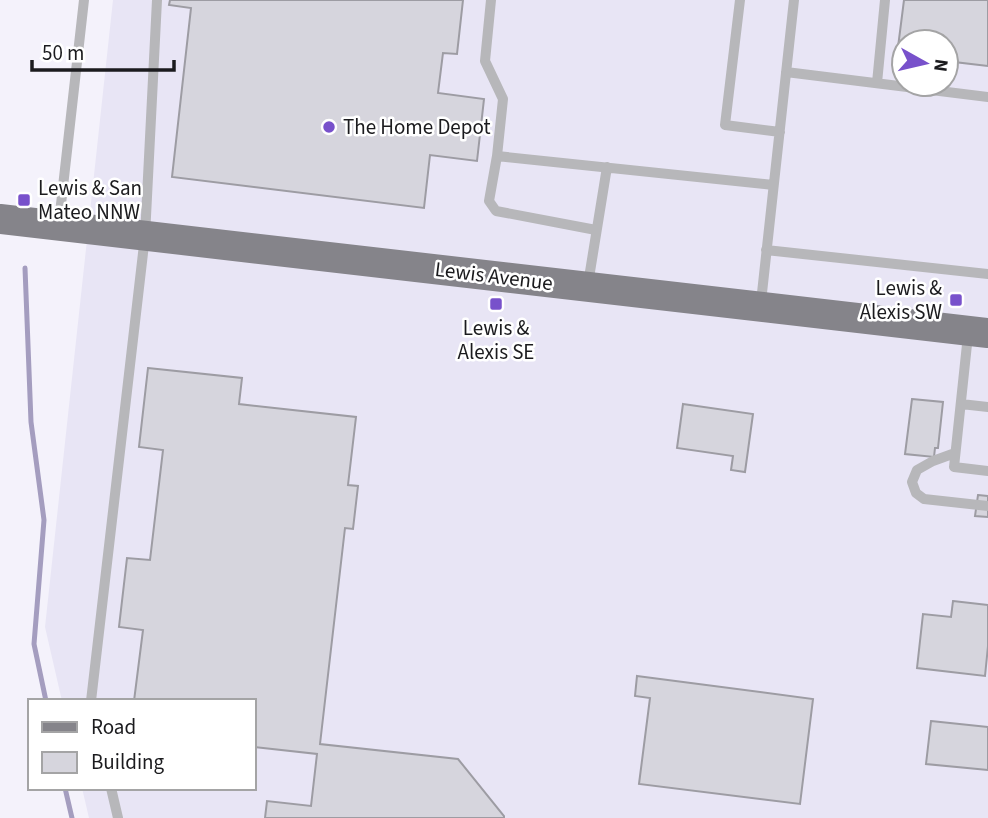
<svg xmlns="http://www.w3.org/2000/svg" width="988" height="818" font-family="'Source Sans 3',sans-serif">
  <style>
    .built { fill: #e8e5f5; fill-rule: evenodd }
    .lines { fill: none; stroke-linecap: round; stroke-linejoin: round }
    .stream { stroke: #a49dbf; stroke-width: 5 }
    .building { fill: #d6d5dd; stroke: #9d9ca3; stroke-width: 2 }
    .service { stroke: #b7b7ba; stroke-width: 10 }
    .primary { stroke: #85848a; stroke-width: 30 }
    .poi-dot { fill: #7851cb; stroke: #fff; stroke-width: 2.5 }
    .labels { text-anchor: middle; dominant-baseline: central; stroke-width: 5; stroke-linejoin: round; paint-order: stroke }
    .poi-label { font-size: 21px; fill: #1b1b1e; stroke: #fff; text-anchor: start }
    .street-label { font-size: 21px; fill: #1b1b1e; stroke: #fff }
  </style>
  <rect width="100%" height="100%" fill="#f4f2fb"/>
  <path class="built" d="M 113,0 L 988,0 L 988,818 L 89,818 L 82,788 L 254,788 L 254,701 L 62,701 L 45,627 ZM 904,42 L 946,42 L 946,84 L 904,84 Z"/>
  <g class="lines">
    <path class="stream" d="M 25,268 L 31,422 L 44,520 L 34,644 L 46,701
      M 65,788 L 72,818"/>
  </g>
  <path class="building" d="M 170,0 L 463,0 L 457,54 L 443,53 L 438,93 L 484,99 L 477,161 L 430,155 L 424,208 L 172,177 L 191,8 L 169,5 Z
    M 904,0 L 988,0 L 988,66 L 946,61 L 946,42 L 904,42 L 904,56 L 897,55 Z
    M 148,368 L 242,378 L 239,404 L 356,417 L 348,485 L 358,486 L 353,529 L 345,528 L 320,744 L 458,759 L 504,816 L 504,818 L 265,818 L 267,801 L 311,806 L 317,754 L 254,747 L 254,701 L 134,701 L 143,630 L 119,627 L 127,558 L 150,560 L 163,450 L 139,447 Z
    M 912,399 L 943,402 L 938,448 L 935,448 L 934,457 L 905,454 Z
    M 683,404 L 753,414 L 745,472 L 731,470 L 733,456 L 677,448 Z
    M 978,495 L 988,496 L 988,517 L 975,516 Z
    M 953,601 L 988,605 L 988,646 L 985,676 L 917,668 L 923,614 L 951,617 Z
    M 637,676 L 813,699 L 800,804 L 639,784 L 650,698 L 635,696 Z
    M 931,721 L 988,727 L 988,770 L 926,764 Z"/>
  <g class="lines">
    <path class="service" d="M 491,0 L 485,61 L 503,99 L 497,156 L 773,185
      M 740,0 L 725,125 L 780,132
      M 786,72 L 988,97
      M 877,83 L 885,0
      M 497,156 L 489,201 L 496,211 L 596,230
      M 59,222 L 84,0
      M 766,250 L 988,274
      M 588,284 L 607,167
      M 761,302 L 794,0
      M 968,335 L 954,467 L 988,471
      M 961,404 L 988,407
      M 955,453 L 933,461 L 917,470 L 912,482 L 916,493 L 924,499 L 988,506
      M 91,701 L 145,236 L 157,0
      M 111,788 L 118,818"/>
    <path class="primary" d="M 0,219 L 988,333"/>
  </g>
  <g class="poi-dot">
    <circle cx="329" cy="127" r="7"/>
    <rect x="17" y="193" width="14" height="14" rx="3.5"/>
    <rect x="949" y="293" width="14" height="14" rx="3.5"/>
    <rect x="489" y="297" width="14" height="14" rx="3.5"/>
  </g>
  <g class="labels">
    <g class="poi-label">
      <text x="343" y="127">The Home Depot</text>
      <text x="38" y="188">Lewis &amp; San<tspan x="38" dy="24">Mateo NNW</tspan></text>
      <text x="942" y="288" text-anchor="end">Lewis &amp;<tspan x="942" dy="24">Alexis SW</tspan></text>
      <text x="496" y="328" text-anchor="middle">Lewis &amp;<tspan x="496" dy="24">Alexis SE</tspan></text>
    </g>
    <g class="street-label">
      <text transform="translate(494 276) rotate(7)">Lewis Avenue</text>
    </g>
  </g>
  <rect x="28" y="699" width="228" height="91" fill="#ffffff" stroke="#a4a4a5" stroke-width="2"/>
  <rect x="42" y="722" width="35" height="10" fill="#85848a" stroke="#a4a4a5" stroke-width="2"/>
  <text x="91" y="734" font-size="21" fill="#1b1b1e">Road</text>
  <rect x="42" y="752" width="35" height="21" fill="#d6d5dd" stroke="#a4a4a5" stroke-width="2"/>
  <text x="91" y="769" font-size="21" fill="#1b1b1e">Building</text>
  <g transform="translate(925 63) rotate(98)"><circle r="33" fill="#ffffff" stroke="#a4a4a5" stroke-width="2"/>
  <path d="M0-5L12 26L0 18L-12 26Z" fill="#7851cb"/>
  <text y="-10" font-size="19" font-weight="bold" text-anchor="middle" fill="#1b1b1e">N</text>
  </g>
  <path d="M32 60v10h142v-10" fill="none" stroke="#1b1b1e" stroke-width="3.5"/>
  <text x="42" y="60" font-size="21" fill="#1b1b1e" stroke="#ffffff" stroke-width="5" paint-order="stroke">50 m</text>
</svg>
